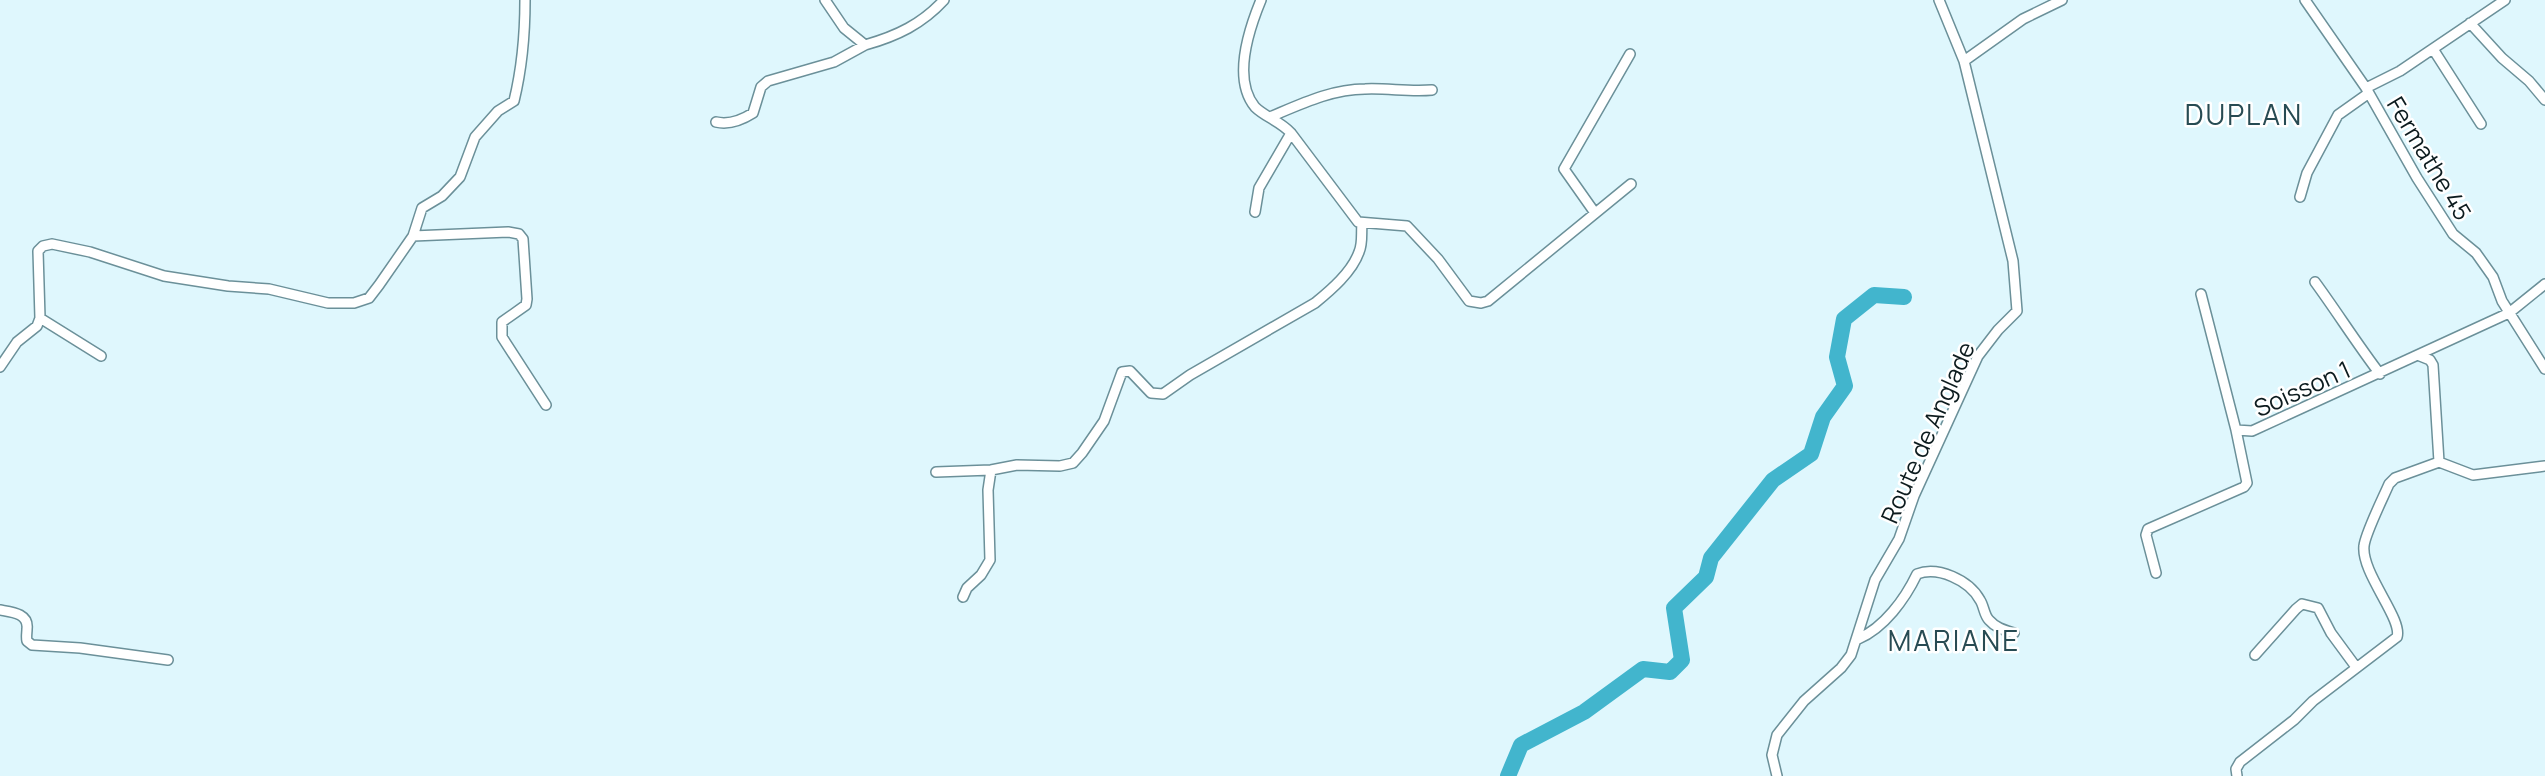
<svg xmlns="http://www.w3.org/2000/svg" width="2545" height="776" font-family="Manrope,sans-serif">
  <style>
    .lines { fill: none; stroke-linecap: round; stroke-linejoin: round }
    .river { stroke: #42b5cd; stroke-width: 16 }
    .minor-casing { stroke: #6b9099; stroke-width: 12 }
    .minor { stroke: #fff; stroke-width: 9 }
    .labels { text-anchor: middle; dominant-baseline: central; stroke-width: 5; stroke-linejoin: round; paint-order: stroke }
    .street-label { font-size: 24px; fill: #0c1b1e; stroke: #fff }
    .quarter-label { font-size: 28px; letter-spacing: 2px; fill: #274b53; stroke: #fff }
  </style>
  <rect width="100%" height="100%" fill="#dff7fd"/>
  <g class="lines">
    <path class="river" d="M 1508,776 L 1521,745 L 1584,712 L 1643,669 L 1670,672 L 1682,660 L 1674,608 L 1706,577 L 1711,558 L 1773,480 L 1811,454 L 1823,417 L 1845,386 L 1837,357 L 1844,319 L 1874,295 L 1904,297"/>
    <defs>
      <path id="minor" d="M 825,0 L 844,28 L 865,45 C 897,36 922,24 944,0
        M 1261,0 C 1249,29 1232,79 1255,107 C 1265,117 1280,121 1291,133 L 1358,222 L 1407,226 L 1438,259 L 1469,301 L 1481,303 L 1488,301 L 1631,184
        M 2305,0 L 2366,88 L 2417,178 L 2453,234 L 2476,253 L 2493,277 L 2502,301 L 2545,369
        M 2470,23 L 2502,58 L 2529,81 L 2545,100
        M 2433,49 L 2481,124
        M 1964,61 L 2023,19 L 2062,0
        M 2366,88 L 2400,71 L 2505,0
        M 1270,117 C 1301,104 1332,89 1365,89 C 1388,88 1409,92 1432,90
        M 716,122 C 729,125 742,120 753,113 L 761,87 L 768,81 L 834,62 L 865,45
        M 2300,197 L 2307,173 L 2338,115 L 2369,93
        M 1255,212 L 1259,188 L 1291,133
        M 1595,213 L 1564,169 L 1630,54
        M 413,236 L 508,232 L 519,234 L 523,239 L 527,299 L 526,305 L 502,322 L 502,337 L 546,405
        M 2315,282 C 2337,312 2357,344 2380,374
        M 2201,294 L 2236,430 L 2252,431 L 2509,313 L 2545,284
        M 40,318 L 101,356
        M 2420,356 L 2430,360 L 2433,365 L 2439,462 L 2473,475 L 2545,466
        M 0,367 L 17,342 L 37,326 L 40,318 L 38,251 L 43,246 L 52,244 L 90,252 L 164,276 L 228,286 L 269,289 L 328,303 L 354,303 L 369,298 L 379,285 L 413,236 L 422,208 L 442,196 L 460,177 L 475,137 L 498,111 L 514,101 C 522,68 525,34 525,0
        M 936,472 L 991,470 L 1017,465 L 1060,466 L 1073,463 L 1082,453 L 1104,421 L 1122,372 L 1130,371 L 1151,393 L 1163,394 L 1190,375 L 1315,303 C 1331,290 1352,272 1359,252 C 1363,243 1361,233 1362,224
        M 2156,573 L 2146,535 L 2148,529 L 2244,487 L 2247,483 L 2236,430
        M 963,597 L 967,588 L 981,575 L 990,560 L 988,490 L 991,470
        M 0,610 C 11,612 29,613 27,629 C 27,633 26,637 27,641 L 32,645 L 80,648 L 168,660
        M 1858,639 C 1884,628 1905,599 1917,574 C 1938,566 1969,580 1980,600 C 1984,606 1984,615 1989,620 C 1996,628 2004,630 2014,633
        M 2255,655 L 2296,609 L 2302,604 L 2318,608 L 2331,633 L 2356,667
        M 1777,776 L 1772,755 L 1777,735 L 1804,701 L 1841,668 L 1851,655 L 1875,580 L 1899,539 L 1914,496 L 1978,356 L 1998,330 L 2017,311 L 2013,261 L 1964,61 L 1939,0
        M 2237,776 L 2236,769 L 2240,762 L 2294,720 L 2313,701 L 2397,637 C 2403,619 2361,573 2364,546 C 2365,534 2383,498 2389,484 L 2395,478 L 2439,462"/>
    </defs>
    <use href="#minor" class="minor-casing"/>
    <use href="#minor" class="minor"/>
  </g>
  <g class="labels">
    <g class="street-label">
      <text transform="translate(2430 158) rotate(59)">Fermathe 45</text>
      <text transform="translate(2302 388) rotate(-24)">Soisson 1</text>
      <text transform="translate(1927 432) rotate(-66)">Route de Anglade</text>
    </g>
    <g class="quarter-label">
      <text x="2244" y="114">DUPLAN</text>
      <text x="1954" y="640">MARIANE</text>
    </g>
  </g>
</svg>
